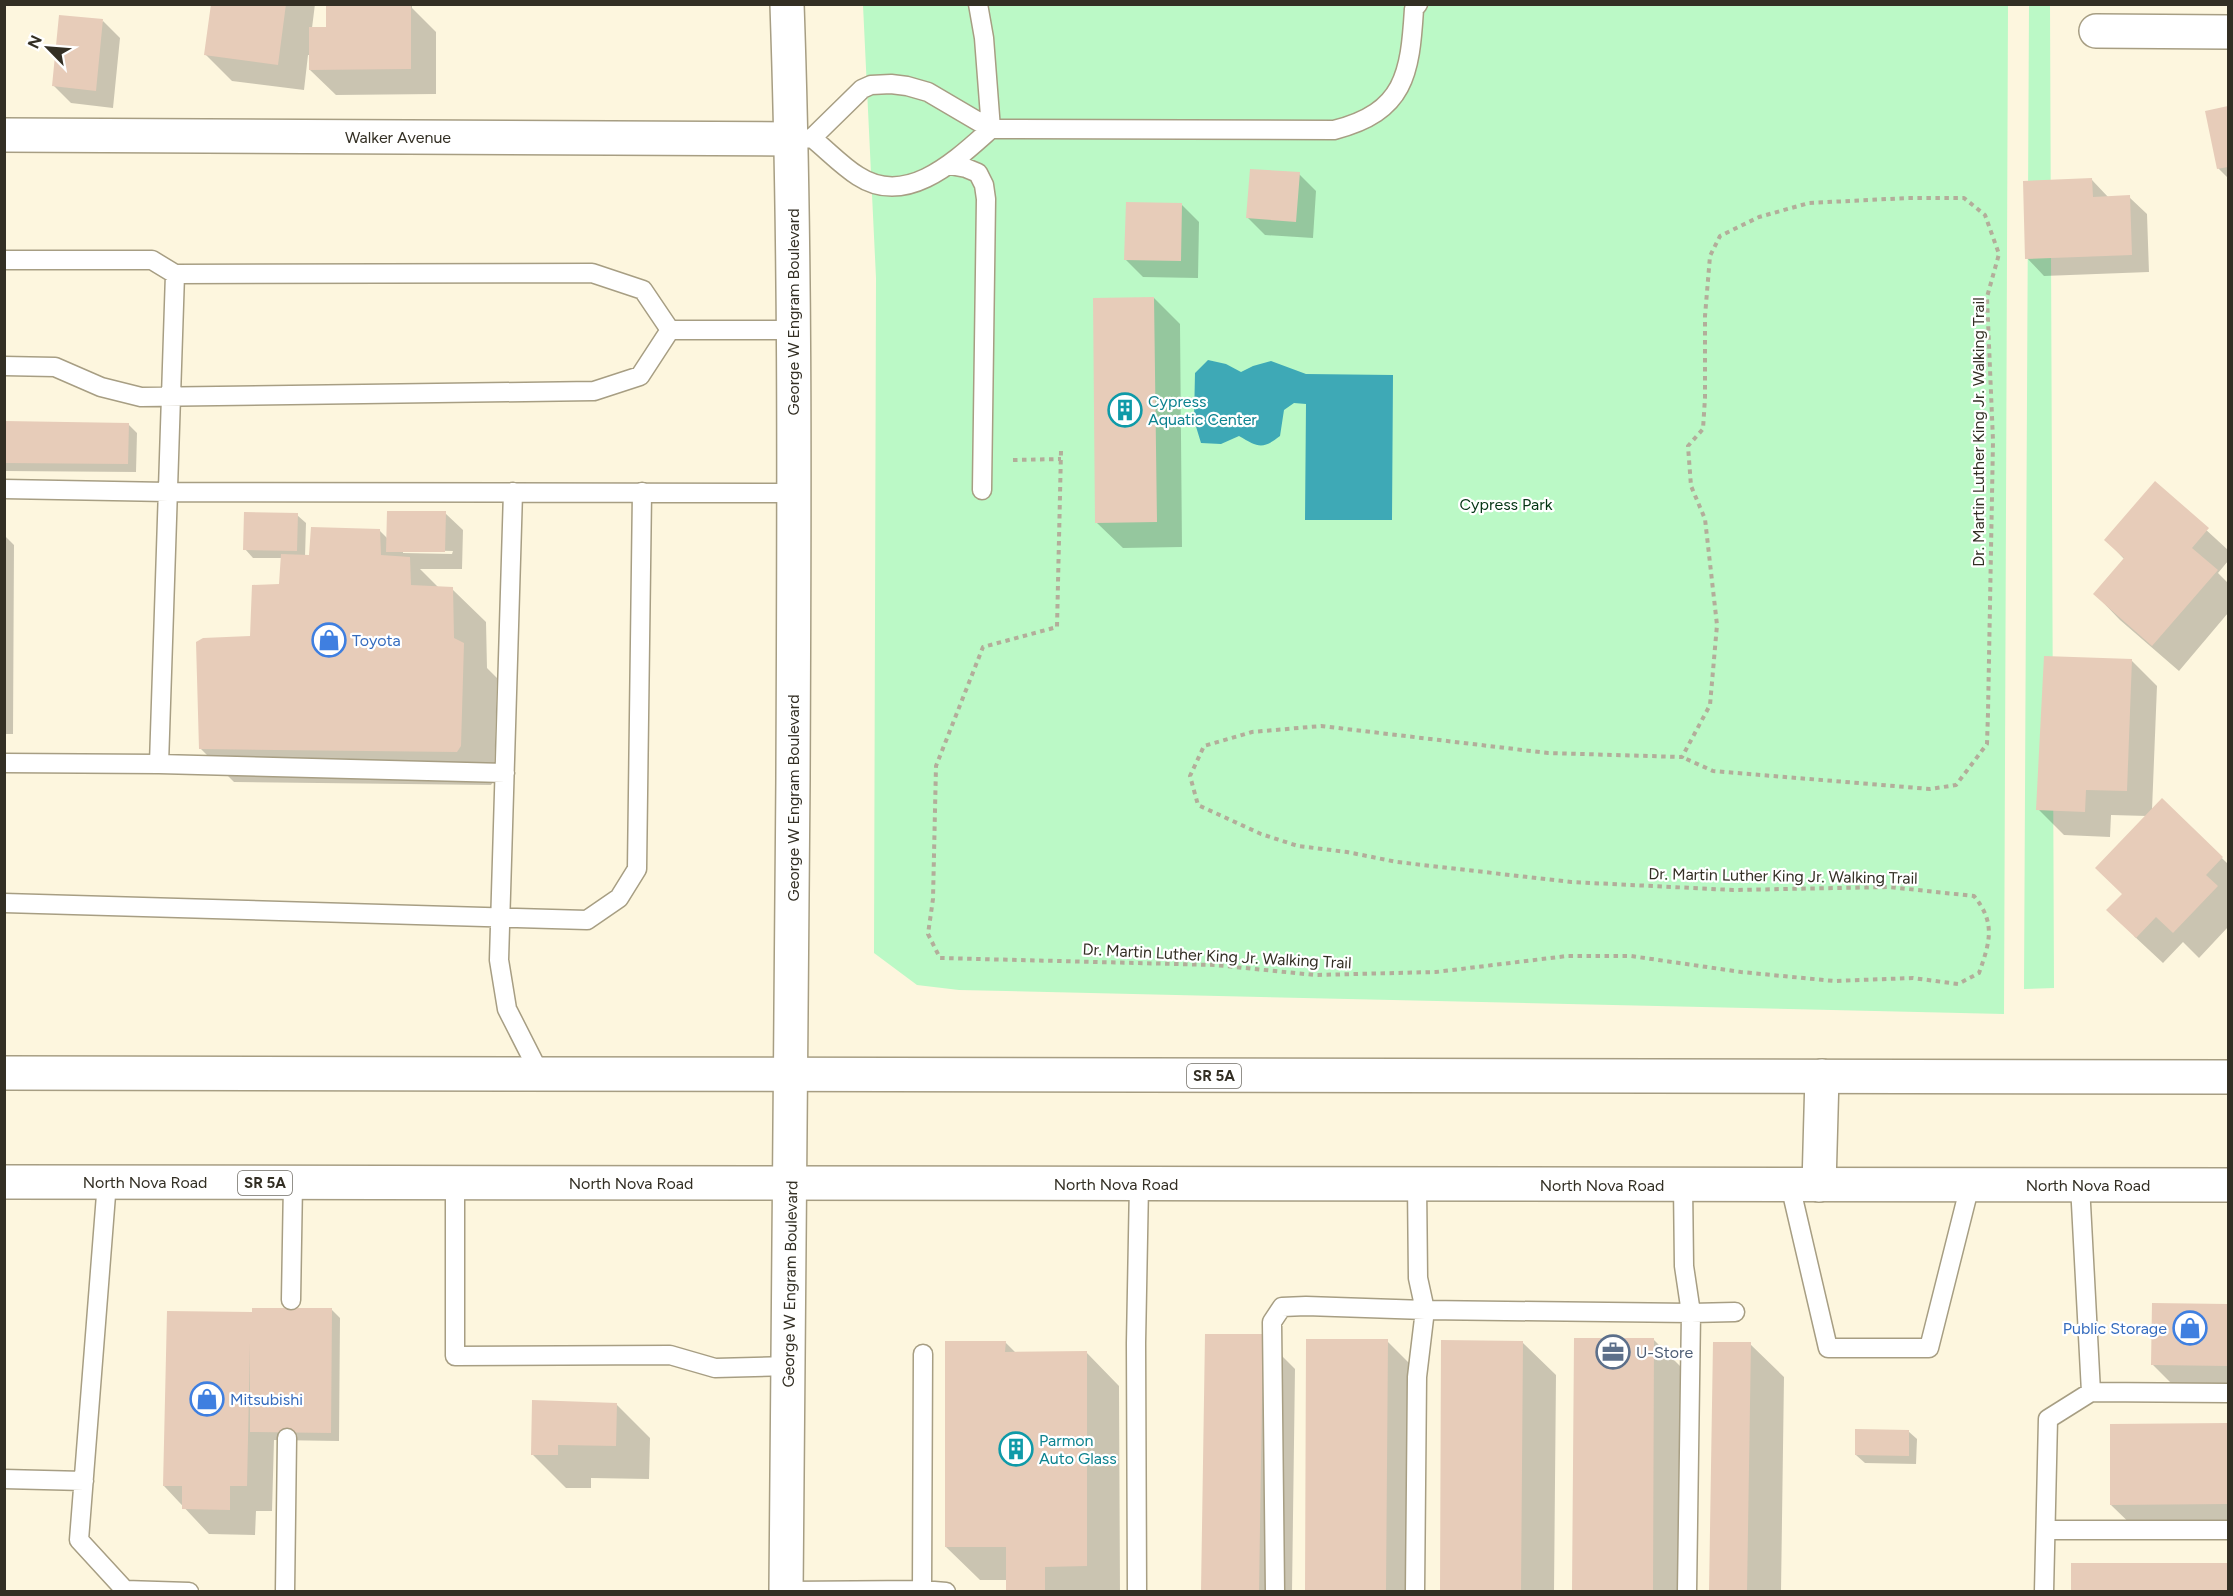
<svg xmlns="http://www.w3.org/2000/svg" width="2233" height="1596" font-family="Figtree,sans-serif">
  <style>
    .green { fill: #bbf9c6 }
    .water { fill: #3ea9b6 }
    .shadow { fill: #0003; fill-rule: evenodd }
    .building { fill: #e7ccb9 }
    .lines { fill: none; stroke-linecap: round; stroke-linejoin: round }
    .lane-casing { stroke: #a79e83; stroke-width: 21 }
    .street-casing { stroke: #a79e83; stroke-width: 36 }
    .secondary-casing { stroke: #a79e83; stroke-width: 36 }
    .primary-casing { stroke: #a79e83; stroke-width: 36 }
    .path { stroke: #b3ad9a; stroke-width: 4; stroke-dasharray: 4.5 4.5; stroke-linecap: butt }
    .lane { stroke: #fff; stroke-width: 18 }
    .street { stroke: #fff; stroke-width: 33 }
    .secondary { stroke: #fff; stroke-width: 33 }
    .primary { stroke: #fff; stroke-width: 33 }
    .labels { text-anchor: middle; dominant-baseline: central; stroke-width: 4.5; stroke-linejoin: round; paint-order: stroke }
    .shield { fill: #fff; stroke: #706d66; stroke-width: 1.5 }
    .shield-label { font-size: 15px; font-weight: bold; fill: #332f24 }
    .street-label { font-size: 16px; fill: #332f24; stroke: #fff }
    .culture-label { font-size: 16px; fill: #0d838f; stroke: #fff; text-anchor: start }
    .park-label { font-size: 16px; fill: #043514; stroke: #fff }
    .shop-label { font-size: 16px; fill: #366cbe; stroke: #fff; text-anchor: start }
    .service-label { font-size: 16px; fill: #4e5e75; stroke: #fff; text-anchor: start }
  </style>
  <rect width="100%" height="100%" fill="#fdf6de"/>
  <path class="green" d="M 2050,4 L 2054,988 L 2024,989 L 2029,5 Z
    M 863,5 L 2008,5 L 2004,1014 L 959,990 L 917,985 L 874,953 L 876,278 Z"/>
  <path class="water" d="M 1208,360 L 1226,364 L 1241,372 L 1253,366 L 1271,361 L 1306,374 L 1393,375 L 1392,520 L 1305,520 L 1306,404 L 1294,403 L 1284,410 L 1280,436 C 1262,450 1258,447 1239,436 L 1221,444 L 1201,443 L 1194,420 L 1195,373 Z"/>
  <path class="shadow" d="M 213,4 L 315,4 L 312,28 L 328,28 L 327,4 L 412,4 L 412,8 L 436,32 L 436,94 L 336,95 L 310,70 L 310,55 L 308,55 L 304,90 L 232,81 L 206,55 Z
    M 103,21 L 120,38 L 113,108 L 71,103 L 54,86 Z
    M 2228,108 L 2228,178 L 2218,168 L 2207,112 Z
    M 1299,174 L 1316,191 L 1313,238 L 1265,235 L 1248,218 Z
    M 2092,180 L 2109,198 L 2129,197 L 2147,214 L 2149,272 L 2044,276 L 2027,258 Z
    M 1182,205 L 1199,222 L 1198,278 L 1143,277 L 1126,260 Z
    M 1154,298 L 1180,324 L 1182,547 L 1123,548 L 1097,523 Z
    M 4,423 L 128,424 L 137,433 L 136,472 L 4,471 Z
    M 2155,483 L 2228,550 L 2228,561 L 2218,573 L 2228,583 L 2228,613 L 2179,671 L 2120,620 L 2095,594 L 2125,560 L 2106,540 Z
    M 445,513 L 463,530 L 462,569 L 420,569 L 439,588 L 452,589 L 486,622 L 487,668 L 497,678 L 494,780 L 491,785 L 234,782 L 201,749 L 252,637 L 281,585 L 282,558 L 253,558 L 245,549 L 297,515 L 306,523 L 305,557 L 380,531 L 388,539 ZM 403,550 L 453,551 L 452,554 L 403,553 Z
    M 4,535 L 14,545 L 13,734 L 4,734 Z
    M 2131,660 L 2157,686 L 2152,810 L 2162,800 L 2228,864 L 2228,927 L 2199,958 L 2183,942 L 2163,963 L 2134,936 L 2124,894 L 2147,816 L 2111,815 L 2110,837 L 2064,835 L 2038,809 Z
    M 2154,1304 L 2228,1305 L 2228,1399 L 2186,1398 L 2153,1365 Z
    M 332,1310 L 340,1318 L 339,1441 L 274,1440 L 272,1511 L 256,1511 L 255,1535 L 209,1534 L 164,1486 L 250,1314 Z
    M 1262,1336 L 1295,1369 L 1292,1592 L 1203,1592 Z
    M 1654,1340 L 1687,1373 L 1686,1592 L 1573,1592 Z
    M 1387,1341 L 1420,1374 L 1419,1592 L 1306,1592 Z
    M 1005,1342 L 1016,1353 L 1086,1352 L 1119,1386 L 1120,1592 L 1007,1592 L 1007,1580 L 980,1580 L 946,1547 Z
    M 1522,1342 L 1556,1375 L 1554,1592 L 1441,1592 Z
    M 1750,1344 L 1784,1377 L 1781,1592 L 1711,1592 Z
    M 616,1404 L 650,1438 L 649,1479 L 591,1478 L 591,1488 L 566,1488 L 533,1455 Z
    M 2111,1425 L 2228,1425 L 2228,1537 L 2145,1538 L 2111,1505 Z
    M 1908,1431 L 1917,1439 L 1916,1464 L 1865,1463 L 1856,1455 Z"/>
  <path class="building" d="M 211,4 L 286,4 L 278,65 L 204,55 Z
    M 326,4 L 411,5 L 411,69 L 309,70 L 309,27 L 326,27 Z
    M 59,15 L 103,19 L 96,91 L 52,86 Z
    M 2228,106 L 2228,167 L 2217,169 L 2205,111 Z
    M 1250,169 L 1300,172 L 1296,222 L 1246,218 Z
    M 2092,178 L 2093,197 L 2130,195 L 2132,255 L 2025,259 L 2023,181 Z
    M 1126,202 L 1182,203 L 1181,261 L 1124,260 Z
    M 1154,297 L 1157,522 L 1095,523 L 1093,298 Z
    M 4,421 L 129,423 L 128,464 L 4,463 Z
    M 2155,481 L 2209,528 L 2192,548 L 2218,570 L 2152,646 L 2093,594 L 2124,558 L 2104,540 Z
    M 387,511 L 446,511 L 445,552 L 386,552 Z
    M 244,512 L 298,513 L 297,551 L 243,550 Z
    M 311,527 L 380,529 L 381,555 L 410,557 L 411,585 L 453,587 L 454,638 L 464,643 L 461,746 L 457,752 L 199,749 L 196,642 L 203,638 L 250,636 L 252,585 L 279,584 L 281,554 L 309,555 Z
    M 2044,656 L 2132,659 L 2127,791 L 2086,790 L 2085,812 L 2036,810 Z
    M 2162,798 L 2223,857 L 2206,875 L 2218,886 L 2173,933 L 2156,917 L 2136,938 L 2106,910 L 2122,894 L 2095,868 Z
    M 2152,1303 L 2228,1304 L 2228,1366 L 2151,1365 Z
    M 252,1308 L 332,1308 L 331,1433 L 250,1432 L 250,1343 L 247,1486 L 230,1486 L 230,1510 L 182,1509 L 182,1486 L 163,1486 L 167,1311 L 252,1312 Z
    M 1205,1334 L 1263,1334 L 1259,1592 L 1201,1592 Z
    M 1574,1338 L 1654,1338 L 1653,1592 L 1572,1592 Z
    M 1306,1339 L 1388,1339 L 1386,1592 L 1305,1592 Z
    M 1441,1340 L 1523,1341 L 1521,1592 L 1440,1592 Z
    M 945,1341 L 1006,1341 L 1005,1352 L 1087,1351 L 1087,1566 L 1045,1567 L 1045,1592 L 1006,1592 L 1006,1547 L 945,1547 Z
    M 1713,1342 L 1751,1342 L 1747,1592 L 1709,1592 Z
    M 532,1400 L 617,1403 L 616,1446 L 558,1445 L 558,1455 L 531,1455 Z
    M 2228,1423 L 2228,1504 L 2110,1505 L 2110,1424 Z
    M 1855,1429 L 1909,1430 L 1909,1456 L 1855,1455 Z
    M 2071,1563 L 2228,1563 L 2228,1592 L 2071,1592 Z"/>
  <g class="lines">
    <defs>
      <path id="lane" d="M 978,4 L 984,38 L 991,129
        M 812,138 L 862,89 L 871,85 L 891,84 L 907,86 L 928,92 L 991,129 L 1334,130 C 1405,112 1410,74 1414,9 L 1418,4
        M 800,139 L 812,138 C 827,150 842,166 858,176 C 907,208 956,160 991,129
        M 950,165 L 966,168 L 978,173 L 984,185 L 986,199 L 982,490
        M 4,260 L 152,260 L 175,274
        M 670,330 L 795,330
        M 4,366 L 55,367 L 101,387 L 141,397 L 594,391 L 640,376 L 670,330
        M 4,489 L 168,492 L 793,493
        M 513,492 L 499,960 L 507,1009 L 540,1074
        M 4,763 L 159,764 L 505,773
        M 159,764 L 175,274 L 592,273 L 643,290 L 670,330
        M 4,903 L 587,920 L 619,898 L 637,869 L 642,492
        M 107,1182 L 79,1540 L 125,1590 L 189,1592
        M 455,1183 L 455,1356 L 670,1355 L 715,1368 L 789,1366
        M 1683,1185 L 1684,1266 L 1691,1313 L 1687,1592
        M 1790,1185 L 1828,1348 L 1929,1348 L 1970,1185
        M 2080,1185 L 2091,1392
        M 291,1300 L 293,1183
        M 4,1479 L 84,1481
        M 2046,1530 L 2228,1530
        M 922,1590 L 946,1592
        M 786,1591 L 922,1590 L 923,1354
        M 285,1592 L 287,1438
        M 1137,1592 L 1136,1343 L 1139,1184
        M 1275,1592 L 1272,1322 L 1282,1307 L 1306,1306 L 1425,1310 L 1691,1313 L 1735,1312
        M 1415,1592 L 1417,1377 L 1425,1310 L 1418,1278 L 1417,1184
        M 2044,1592 L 2048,1419 L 2091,1392 L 2228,1393"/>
      <path id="street" d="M 2096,31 L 2228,32
        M 4,135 L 792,139
        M 1819,1185 L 1822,1076"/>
      <path id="secondary" d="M 786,1592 C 790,1320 791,1049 793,778 C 794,520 796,262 787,4"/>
      <path id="primary" d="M 4,1073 L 2228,1077
        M 4,1182 L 2228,1185"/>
    </defs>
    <use href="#lane" class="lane-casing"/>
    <use href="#street" class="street-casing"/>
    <use href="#secondary" class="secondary-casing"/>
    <use href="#primary" class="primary-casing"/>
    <path class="path" d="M 1061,451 L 1057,627 L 983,647 L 936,766 L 933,899 L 928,934 L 940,958 L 1215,965 L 1315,975 L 1436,972 L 1567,956 L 1631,956 L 1741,972 L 1834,981 L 1913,978 L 1958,984 L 1979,973 C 1990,942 1996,923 1974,896 L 1889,887 L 1733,890 L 1571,882 L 1397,862 L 1347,852 L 1298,846 L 1261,834 L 1198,805 L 1190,776 L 1204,746 L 1252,732 L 1321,726 L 1548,753 L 1682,757 L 1710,705 L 1717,625 L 1705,519 L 1691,486 L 1688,446 L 1703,429 L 1705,398 L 1705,316 L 1710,256 L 1720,236 L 1759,217 L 1809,203 L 1908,198 L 1964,198 L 1985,215 L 1999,254 L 1987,297 L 1993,441 L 1988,713 L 1987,744 L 1956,785 L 1930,789 L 1713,771 L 1682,757
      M 1013,460 L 1061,459"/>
    <use href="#lane" class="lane"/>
    <use href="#street" class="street"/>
    <use href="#secondary" class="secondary"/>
    <use href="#primary" class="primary"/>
  </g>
  <defs>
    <symbol id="building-ring" viewBox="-11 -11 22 22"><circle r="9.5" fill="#fff" stroke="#0f9aa8" stroke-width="1.5"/><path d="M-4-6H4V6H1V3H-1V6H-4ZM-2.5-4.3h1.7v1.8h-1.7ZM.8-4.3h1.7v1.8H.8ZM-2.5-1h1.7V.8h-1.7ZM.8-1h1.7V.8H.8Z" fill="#0f9aa8"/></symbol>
    <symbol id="shop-ring" viewBox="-11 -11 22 22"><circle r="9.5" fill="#fff" stroke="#3f7fe0" stroke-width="1.5"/><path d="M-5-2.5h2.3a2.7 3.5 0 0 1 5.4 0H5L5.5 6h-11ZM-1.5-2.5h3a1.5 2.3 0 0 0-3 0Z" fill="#3f7fe0"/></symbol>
    <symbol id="office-ring" viewBox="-11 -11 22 22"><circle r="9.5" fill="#fff" stroke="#5c6f8a" stroke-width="1.5"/><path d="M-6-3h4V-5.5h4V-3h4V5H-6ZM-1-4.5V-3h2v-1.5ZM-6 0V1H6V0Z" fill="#5c6f8a"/></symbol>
  </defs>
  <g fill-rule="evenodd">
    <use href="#building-ring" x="1106" y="391" width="38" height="38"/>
    <use href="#shop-ring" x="310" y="621" width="38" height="38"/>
    <use href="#shop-ring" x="2171" y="1309" width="38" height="38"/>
    <use href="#office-ring" x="1594" y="1333" width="38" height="38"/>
    <use href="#shop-ring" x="188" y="1380" width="38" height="38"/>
    <use href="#building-ring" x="997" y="1430" width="38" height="38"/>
  </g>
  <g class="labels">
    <g class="shield">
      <rect x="1187" y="1064" width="54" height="24" rx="4.5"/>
      <rect x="238" y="1171" width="54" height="24" rx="4.5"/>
    </g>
    <g class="shield-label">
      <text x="1214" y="1076">SR 5A</text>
      <text x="265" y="1183">SR 5A</text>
    </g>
    <g class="street-label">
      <text x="398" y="137">Walker Avenue</text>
      <text transform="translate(793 312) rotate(-90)">George W Engram Boulevard</text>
      <text transform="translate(1978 432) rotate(-90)">Dr. Martin Luther King Jr. Walking Trail</text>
      <text transform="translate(793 798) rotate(-90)">George W Engram Boulevard</text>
      <text transform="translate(1783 876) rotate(1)">Dr. Martin Luther King Jr. Walking Trail</text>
      <text transform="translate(1217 956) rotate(3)">Dr. Martin Luther King Jr. Walking Trail</text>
      <text x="145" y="1182">North Nova Road</text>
      <text x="631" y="1183">North Nova Road</text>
      <text x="1116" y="1184">North Nova Road</text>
      <text x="1602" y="1185">North Nova Road</text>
      <text x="2088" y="1185">North Nova Road</text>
      <text transform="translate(790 1284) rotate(-89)">George W Engram Boulevard</text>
    </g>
    <g class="culture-label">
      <text x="1148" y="401">Cypress<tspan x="1148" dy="18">Aquatic Center</tspan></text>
      <text x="1039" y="1440">Parmon<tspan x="1039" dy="18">Auto Glass</tspan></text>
    </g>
    <g class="park-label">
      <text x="1506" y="504">Cypress Park</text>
    </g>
    <g class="shop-label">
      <text x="352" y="640">Toyota</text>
      <text x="2167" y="1328" text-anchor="end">Public Storage</text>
      <text x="230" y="1399">Mitsubishi</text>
    </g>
    <g class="service-label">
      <text x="1636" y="1352">U-Store</text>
    </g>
  </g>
  <rect width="2233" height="1596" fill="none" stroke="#332f24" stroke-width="12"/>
  <g transform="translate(48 48) rotate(295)" stroke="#ffffff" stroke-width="4.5" paint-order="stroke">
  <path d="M0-4.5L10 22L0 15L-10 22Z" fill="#332f24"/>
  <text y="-9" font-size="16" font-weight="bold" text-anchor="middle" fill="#332f24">N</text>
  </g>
</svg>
